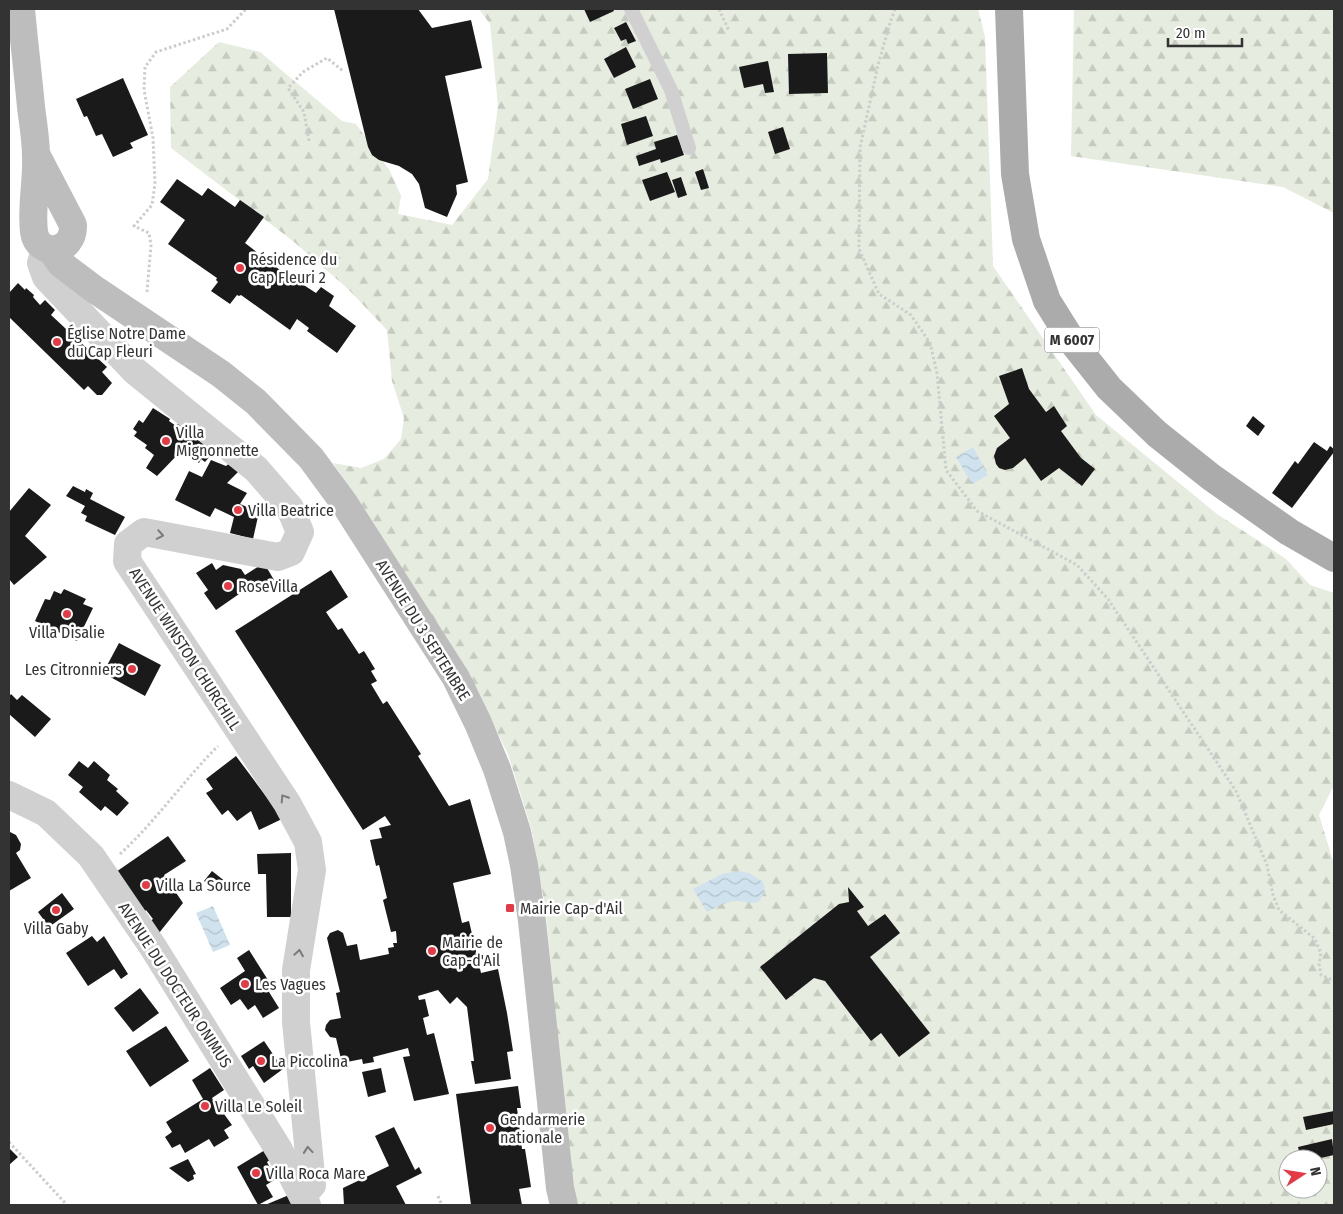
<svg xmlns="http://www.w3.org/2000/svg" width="1343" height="1214" font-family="'Fira Sans Condensed',sans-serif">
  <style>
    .forest { fill: url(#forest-firs); fill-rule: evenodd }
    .water { fill: url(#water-waves) }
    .building { fill: #1a1a1a }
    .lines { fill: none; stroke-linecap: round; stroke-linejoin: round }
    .path { stroke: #cdcdcd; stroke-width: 3; stroke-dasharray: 2.5 2.5; stroke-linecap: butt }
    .lane { stroke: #d0d0d0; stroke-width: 14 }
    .street { stroke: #d0d0d0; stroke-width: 28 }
    .secondary { stroke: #bdbdbd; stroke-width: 28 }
    .primary { stroke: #ababab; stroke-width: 28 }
    .oneway { stroke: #7a7a7a }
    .poi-dot { fill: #e63946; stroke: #fff; stroke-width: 2 }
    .labels { text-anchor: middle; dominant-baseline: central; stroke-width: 5; stroke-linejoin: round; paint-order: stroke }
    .shield { fill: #fff; stroke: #707070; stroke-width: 1 }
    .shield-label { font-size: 15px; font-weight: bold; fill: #333 }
    .poi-label { font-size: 16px; fill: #333; stroke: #fff; text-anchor: start }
    .street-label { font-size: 16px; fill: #333; stroke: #fff }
  </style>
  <defs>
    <pattern id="forest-firs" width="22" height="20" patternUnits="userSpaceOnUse" patternTransform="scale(1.25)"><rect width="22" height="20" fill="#e6ecdf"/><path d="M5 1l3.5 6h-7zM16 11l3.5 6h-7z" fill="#c6cbc0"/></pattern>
    <pattern id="water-waves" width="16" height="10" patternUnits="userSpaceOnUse" patternTransform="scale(1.25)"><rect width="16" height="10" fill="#cfe2ee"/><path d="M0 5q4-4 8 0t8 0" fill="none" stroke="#b2c2cd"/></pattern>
  </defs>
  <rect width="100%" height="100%" fill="#fff"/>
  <path class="forest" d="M 479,9 L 978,9 L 985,37 L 993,266 L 1096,415 L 1217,514 L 1286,559 L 1310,585 L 1334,593 L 1334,785 L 1319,815 L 1334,864 L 1334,1205 L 579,1205 L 574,1191 L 562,1097 L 546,912 L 532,831 L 508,754 L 462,662 L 333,463 L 361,468 L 384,459 L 401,439 L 404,418 L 392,381 L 387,330 L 347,288 L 293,241 L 171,148 L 170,87 L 219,42 L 260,52 L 342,121 L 356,124 L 390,171 L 401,196 L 398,214 L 452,225 L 488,179 L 498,106 L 490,24 ZM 1288,1159 L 1318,1159 L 1318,1189 L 1288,1189 Z
    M 1074,9 L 1334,9 L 1334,213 L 1283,187 L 1071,156 Z"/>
  <path class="water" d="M 973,447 L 988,475 L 972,484 L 956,457 Z
    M 737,871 L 749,873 L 763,882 L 765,891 L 759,902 C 751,904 747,902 739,901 C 728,900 717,907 707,912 L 693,889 L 722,874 Z
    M 213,906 L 230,945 L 213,952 L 196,913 Z"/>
  <path class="building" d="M 334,9 L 418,9 L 432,28 L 471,20 L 482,68 L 445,76 L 468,182 L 456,185 L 457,194 L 447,217 L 425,208 L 419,184 L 412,174 L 399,166 L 379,160 L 372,155 L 368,147 Z
    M 584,9 L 613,9 L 614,11 L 590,22 Z
    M 626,22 L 636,41 L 628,44 L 626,39 L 621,41 L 614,28 Z
    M 626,47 L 636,67 L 614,78 L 604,59 Z
    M 827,53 L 828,93 L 789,94 L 788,54 Z
    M 768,61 L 774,92 L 765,93 L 763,84 L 744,88 L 739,67 Z
    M 123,78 L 148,135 L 130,143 L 133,148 L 113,157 L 102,134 L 96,136 L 87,116 L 84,117 L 76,99 Z
    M 650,79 L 658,99 L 633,109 L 625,89 Z
    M 646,116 L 653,136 L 627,145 L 621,124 Z
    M 783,127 L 790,149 L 775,154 L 768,132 Z
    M 677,135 L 684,155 L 661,163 L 660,159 L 639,166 L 636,156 L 656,149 L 654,142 Z
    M 703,169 L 709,188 L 701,190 L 695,172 Z
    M 667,172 L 675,192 L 650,201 L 642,180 Z
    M 681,177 L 687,195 L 678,198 L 672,180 Z
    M 177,179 L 202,196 L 208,188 L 235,207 L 240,200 L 264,217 L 245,243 L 298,284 L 299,282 L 316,293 L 321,287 L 334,296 L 329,306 L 356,326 L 337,353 L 307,331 L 309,328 L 297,319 L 290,330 L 241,295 L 239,296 L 237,295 L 230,304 L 211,291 L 218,282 L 216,280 L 217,278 L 168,244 L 185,220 L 160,202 Z
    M 18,283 L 25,290 L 26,288 L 34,295 L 33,297 L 40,305 L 45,300 L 55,310 L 51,315 L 107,367 L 102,372 L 112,383 L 102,395 L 97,395 L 88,386 L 84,390 L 9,317 L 9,293 Z
    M 1022,368 L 1029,389 L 1046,412 L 1054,406 L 1067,426 L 1061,431 L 1081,458 L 1095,469 L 1082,486 L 1059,468 L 1041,481 L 1025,458 L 1013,468 L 1005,470 L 999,468 L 996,464 L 994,456 L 997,448 L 1010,438 L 994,416 L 1009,404 L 999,376 Z
    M 153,408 L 167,417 L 170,419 L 169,421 L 176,426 L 180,421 L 216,449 L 205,462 L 201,459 L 199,463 L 188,455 L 190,452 L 185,447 L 157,476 L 146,468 L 154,455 L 145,448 L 147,445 L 134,436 L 137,432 L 133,429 L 139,420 L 143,423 Z
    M 1253,416 L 1265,426 L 1258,436 L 1246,426 Z
    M 1314,442 L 1327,451 L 1330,446 L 1334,449 L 1334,452 L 1292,508 L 1272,493 L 1295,461 L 1298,464 Z
    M 211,460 L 226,466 L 231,462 L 240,470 L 227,483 L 247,493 L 240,504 L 259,512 L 253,539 L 230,533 L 234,517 L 215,508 L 210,517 L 175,500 L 189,471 L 202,477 Z
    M 73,486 L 85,492 L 86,489 L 93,493 L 90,499 L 125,517 L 115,535 L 85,521 L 87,516 L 81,513 L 85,506 L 66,496 Z
    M 29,488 L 51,505 L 25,536 L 47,557 L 14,585 L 9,579 L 9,512 Z
    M 212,563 L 216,570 L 223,565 L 241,569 L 245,575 L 264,563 L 274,580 L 256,592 L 252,585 L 216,610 L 204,593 L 208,590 L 196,573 Z
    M 331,570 L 348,597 L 326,612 L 338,630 L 342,628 L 359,654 L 364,651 L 375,669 L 371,671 L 377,681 L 371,684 L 383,704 L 387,701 L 421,754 L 418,756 L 449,806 L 470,799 L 491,874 L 453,883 L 462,923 L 469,921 L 481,973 L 498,969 L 507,1013 L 513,1051 L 507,1052 L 511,1079 L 475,1084 L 471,1061 L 474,1061 L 467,1007 L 457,997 L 450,1004 L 438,990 L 418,996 L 419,1000 L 425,999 L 429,1016 L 423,1018 L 427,1035 L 434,1033 L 449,1094 L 414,1101 L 403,1057 L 410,1056 L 408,1048 L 373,1057 L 374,1062 L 363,1064 L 362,1059 L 342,1063 L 336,1038 L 330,1037 L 325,1030 L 326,1025 L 330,1020 L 341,1018 L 336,993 L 340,992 L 327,938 L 330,933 L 338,930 L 343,933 L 347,946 L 357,944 L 360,960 L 389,954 L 388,948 L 394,947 L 393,943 L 397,943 L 396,931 L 391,932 L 383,900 L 387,898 L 379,865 L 376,866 L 370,840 L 382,838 L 379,828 L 391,825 L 385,816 L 363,830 L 235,631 Z
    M 64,589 L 86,599 L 83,604 L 93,608 L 77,641 L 35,621 L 45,599 L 50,600 L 54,591 L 61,594 Z
    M 119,643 L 161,665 L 145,696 L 103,673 Z
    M 11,694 L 17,700 L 22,695 L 51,719 L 35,737 L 9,714 L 9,697 Z
    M 236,756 L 268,799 L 282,819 L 259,830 L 251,811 L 237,821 L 228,810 L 222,815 L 206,793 L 213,789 L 206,779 Z
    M 79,761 L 88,768 L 94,761 L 110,775 L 107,780 L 118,789 L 116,791 L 129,803 L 117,816 L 105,806 L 101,811 L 79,792 L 83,787 L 68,775 Z
    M 10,832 L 16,835 L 21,844 L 20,850 L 16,853 L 31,878 L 9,891 Z
    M 168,836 L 186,861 L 164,875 L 183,903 L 155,938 L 146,924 L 153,919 L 146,910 L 145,911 L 113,874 Z
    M 291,853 L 291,917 L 267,917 L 266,874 L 258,874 L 257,854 Z
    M 212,871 L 226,882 L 219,891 L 204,881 Z
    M 848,887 L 864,907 L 857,911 L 868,926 L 885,914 L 900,933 L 870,957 L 930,1033 L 899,1057 L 881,1033 L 871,1041 L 825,981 L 814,978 L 786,1000 L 760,967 L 839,904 L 849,902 Z
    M 62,893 L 74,909 L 49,927 L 38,912 Z
    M 92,936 L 97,942 L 104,936 L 128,974 L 121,979 L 114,969 L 88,986 L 66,953 Z
    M 249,950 L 268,980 L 264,984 L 279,1008 L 263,1018 L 255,1005 L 248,1010 L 240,999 L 231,1005 L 220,988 L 245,971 L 237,958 Z
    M 140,988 L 159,1013 L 133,1032 L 114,1008 Z
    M 166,1026 L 189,1061 L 150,1087 L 126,1051 Z
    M 264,1041 L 283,1069 L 264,1083 L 253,1066 L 249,1069 L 241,1056 Z
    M 210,1068 L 224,1090 L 212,1098 L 222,1115 L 224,1114 L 232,1125 L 224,1130 L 229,1138 L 214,1147 L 209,1139 L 185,1153 L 180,1144 L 172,1148 L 165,1137 L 172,1132 L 166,1122 L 203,1099 L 192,1080 Z
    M 381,1068 L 386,1092 L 368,1097 L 362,1072 Z
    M 518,1086 L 521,1108 L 517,1108 L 522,1149 L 525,1149 L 531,1187 L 519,1189 L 522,1205 L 471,1205 L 456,1094 Z
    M 1334,1111 L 1334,1124 L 1306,1130 L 1303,1117 Z
    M 394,1127 L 415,1170 L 419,1167 L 422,1173 L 396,1186 L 406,1205 L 344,1205 L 343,1188 L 389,1166 L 375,1136 Z
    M 1332,1139 L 1334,1155 L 1316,1159 L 1301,1159 L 1298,1147 Z
    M 9,1148 L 18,1157 L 9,1165 Z
    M 265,1150 L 270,1160 L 267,1162 L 276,1179 L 266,1185 L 273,1197 L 258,1205 L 237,1167 Z
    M 188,1159 L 196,1174 L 193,1175 L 194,1179 L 188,1182 L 169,1168 Z
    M 289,1195 L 293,1205 L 265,1205 Z"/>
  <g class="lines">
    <path class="path" d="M 719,9 L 729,31
      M 895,9 L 890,23 L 878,65 L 860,148 L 859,249 L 879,294 L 911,315 L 930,343 L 937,373 L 946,470 L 977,511 L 1077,565 L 1108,599 L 1236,791 L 1267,865 L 1273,895 L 1279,910 L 1314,938 L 1321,953 L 1319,964 L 1321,975 L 1334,981
      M 309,141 L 304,112 L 288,88 L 303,72 L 327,58 L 343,71
      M 147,292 L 151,245 L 149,233 L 134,226 L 152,205 L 155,184 L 153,138 L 144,90 L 145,67 L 156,52 L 227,29 L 246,9
      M 120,854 C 156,821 184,780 218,746
      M 9,1142 L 67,1205
      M 438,1196 L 442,1205"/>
    <path class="lane" d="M 631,9 L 671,90 L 689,148"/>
    <path class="street" d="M 46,248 L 41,263 L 46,277 L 135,371 L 256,469 L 290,508 L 300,532 L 291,552 L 278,557 L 144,532 L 128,544 L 127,561 L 287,803 L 308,842 L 312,870 L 296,970 L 296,1022 L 312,1185 L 303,1195
      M 9,795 L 46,813 L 91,856 L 153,947 L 279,1150 L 307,1205"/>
    <path class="secondary" d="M 21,9 C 24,42 28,74 31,107 C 33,123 36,140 36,156 C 37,182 31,207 34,232 C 38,258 74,254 73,225 L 37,156
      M 51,250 L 61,264 L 94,289 L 221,374 L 256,402 L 311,458 L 344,503 L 456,678 L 478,723 L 497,769 L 517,832 L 524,865 L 532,921 L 560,1188 L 564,1205"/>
    <path class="primary" d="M 1009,9 L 1015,174 L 1026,239 L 1047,301 L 1074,344 L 1109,388 L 1157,434 L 1211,477 L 1289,532 L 1334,558"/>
  </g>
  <defs><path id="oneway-chevron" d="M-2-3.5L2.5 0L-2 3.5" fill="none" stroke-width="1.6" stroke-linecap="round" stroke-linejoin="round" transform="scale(1.25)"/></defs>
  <g class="oneway">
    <use href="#oneway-chevron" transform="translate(160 535) rotate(10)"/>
    <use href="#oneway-chevron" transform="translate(284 798) rotate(-123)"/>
    <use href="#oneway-chevron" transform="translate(299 953) rotate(-81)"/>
    <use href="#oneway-chevron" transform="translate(308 1150) rotate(-95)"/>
  </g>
  <g class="poi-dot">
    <circle cx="240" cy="268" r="5"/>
    <circle cx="57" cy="342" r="5"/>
    <circle cx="166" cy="441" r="5"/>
    <circle cx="238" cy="510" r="5"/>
    <circle cx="228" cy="586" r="5"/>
    <circle cx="67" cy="614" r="5"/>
    <circle cx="132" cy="669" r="5"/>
    <circle cx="146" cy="885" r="5"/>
    <rect x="505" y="903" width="10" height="10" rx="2.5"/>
    <circle cx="56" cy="910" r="5"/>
    <circle cx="432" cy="951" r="5"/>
    <circle cx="245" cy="984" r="5"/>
    <circle cx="261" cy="1061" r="5"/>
    <circle cx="205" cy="1106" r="5"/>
    <circle cx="490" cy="1128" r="5"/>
    <circle cx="256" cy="1173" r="5"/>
  </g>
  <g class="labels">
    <rect class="shield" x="1044.5" y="327.5" width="55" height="25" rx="4"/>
    <g class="shield-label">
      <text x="1072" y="340">M 6007</text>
    </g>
    <g class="poi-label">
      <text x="250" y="259">Résidence du<tspan x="250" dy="18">Cap Fleuri 2</tspan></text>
      <text x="67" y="333">Église Notre Dame<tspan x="67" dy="18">du Cap Fleuri</tspan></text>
      <text x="176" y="432">Villa<tspan x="176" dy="18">Mignonnette</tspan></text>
      <text x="248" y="510">Villa Beatrice</text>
      <text x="238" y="586">RoseVilla</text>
      <text x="67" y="632" text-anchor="middle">Villa Disalie</text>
      <text x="122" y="669" text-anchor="end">Les Citronniers</text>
      <text x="156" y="885">Villa La Source</text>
      <text x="520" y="908">Mairie Cap-d'Ail</text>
      <text x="56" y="928" text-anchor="middle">Villa Gaby</text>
      <text x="442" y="942">Mairie de<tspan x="442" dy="18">Cap-d'Ail</tspan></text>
      <text x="255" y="984">Les Vagues</text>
      <text x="271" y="1061">La Piccolina</text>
      <text x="215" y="1106">Villa Le Soleil</text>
      <text x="500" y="1119">Gendarmerie<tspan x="500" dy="18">nationale</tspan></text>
      <text x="266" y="1173">Villa Roca Mare</text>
    </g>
    <g class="street-label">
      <text transform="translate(423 630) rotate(58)">AVENUE DU 3 SEPTEMBRE</text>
      <text transform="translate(185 649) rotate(57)">AVENUE WINSTON CHURCHILL</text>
      <text transform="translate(175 985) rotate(57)">AVENUE DU DOCTEUR ONIMUS</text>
    </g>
  </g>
  <rect width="1343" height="1214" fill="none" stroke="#333333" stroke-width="20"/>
  <g transform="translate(1303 1174) rotate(78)"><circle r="24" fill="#ffffff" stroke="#adadad"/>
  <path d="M0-4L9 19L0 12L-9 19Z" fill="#e63946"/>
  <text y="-8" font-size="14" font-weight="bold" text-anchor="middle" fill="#333333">N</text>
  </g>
  <path d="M1168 38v8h74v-8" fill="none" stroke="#333333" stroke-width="2.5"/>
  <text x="1176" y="38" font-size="15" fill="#333333" stroke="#ffffff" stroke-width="4" paint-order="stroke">20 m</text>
</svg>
